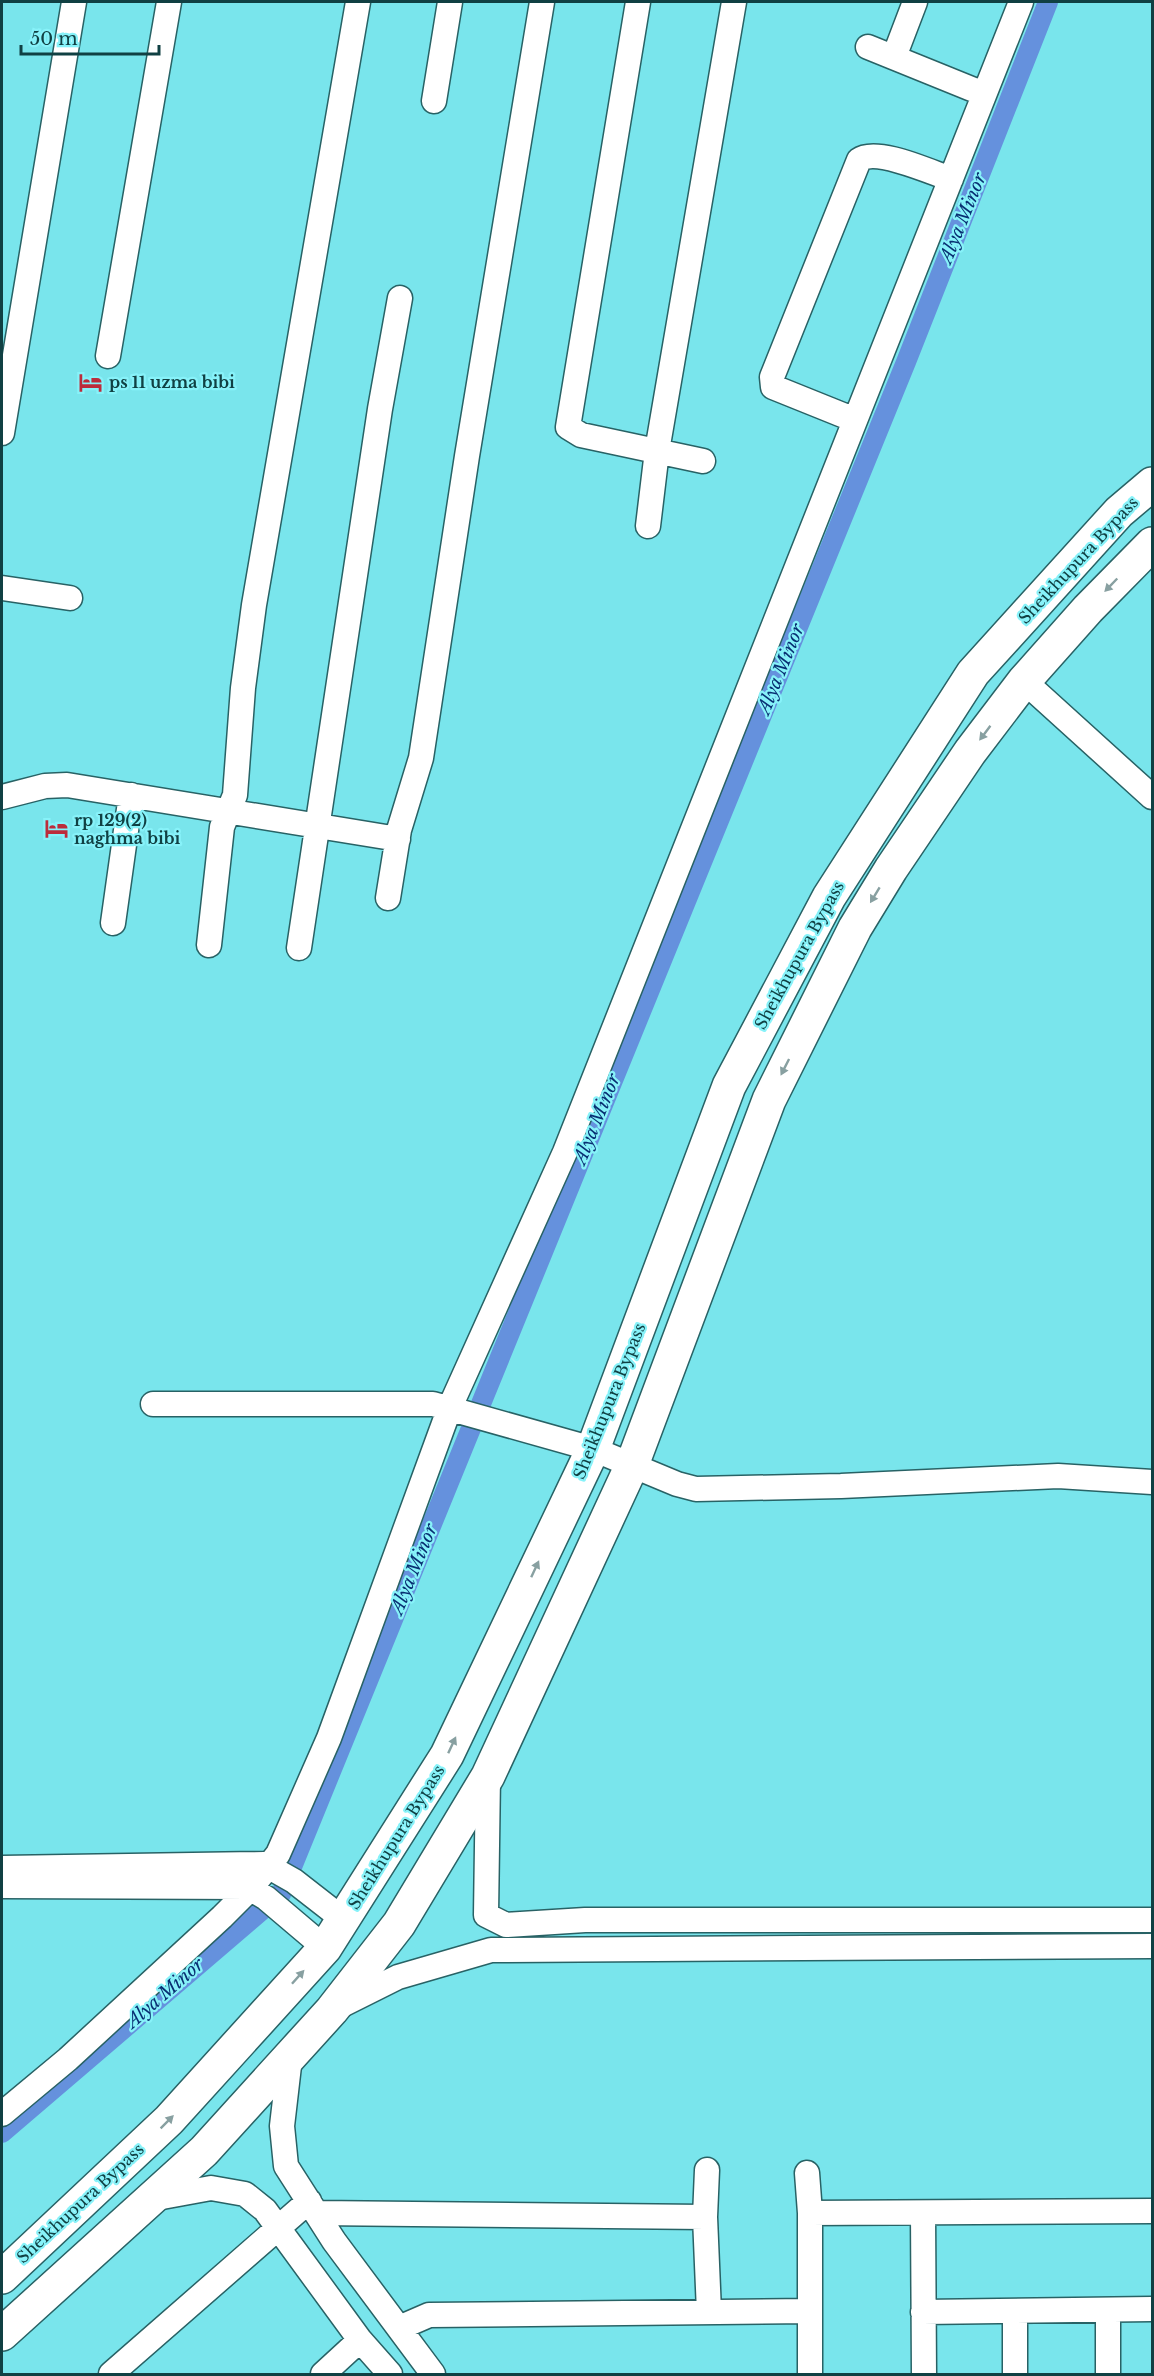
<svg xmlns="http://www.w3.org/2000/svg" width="1154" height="2376" font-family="'Libre Baskerville',serif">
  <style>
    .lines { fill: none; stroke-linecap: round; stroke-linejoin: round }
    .canal { stroke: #6591dd; stroke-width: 20 }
    .minor-casing { stroke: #286265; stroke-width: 27 }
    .highway-casing { stroke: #286265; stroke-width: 36 }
    .minor { stroke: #fff; stroke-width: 24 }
    .highway { stroke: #fff; stroke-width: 33 }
    .oneway { fill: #88a0a1 }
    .labels { text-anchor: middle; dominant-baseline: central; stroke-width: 4.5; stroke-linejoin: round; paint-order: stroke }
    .poi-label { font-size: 16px; font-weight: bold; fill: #104043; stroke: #87f2f9; text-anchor: start }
    .street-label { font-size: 16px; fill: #104043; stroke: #87f2f9 }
    .water-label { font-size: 18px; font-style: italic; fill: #093073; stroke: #87f2f9 }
  </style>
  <rect width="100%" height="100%" fill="#79e5ec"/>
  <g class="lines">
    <path class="canal" d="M 2,2133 L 281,1894 L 906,362 L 1048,2"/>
    <defs>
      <path id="minor" d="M 638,2 L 568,427 L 581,435 L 703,461
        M 868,47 L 984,94
        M 894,57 L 915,2
        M 434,101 L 450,2
        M 108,356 L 169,2
        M 855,420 L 773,387 L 772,377 L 859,160 C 876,147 930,172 951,179
        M 2,433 L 74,2
        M 648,526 L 657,451 L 734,2
        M 2,588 L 70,598
        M 1024,681 L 1152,797
        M 2,797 L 45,786 L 67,785 L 398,839
        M 388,898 L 399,830 L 421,758 L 467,456 L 542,2
        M 113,923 L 131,795
        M 209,945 L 222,827 L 235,795 L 243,688 L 254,605 L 358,2
        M 299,948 L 380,409 L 400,298
        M 153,1404 L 433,1404 L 593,1449 L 677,1484 L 696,1489 L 841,1486 L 1058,1476 L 1152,1482
        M 488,1776 L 486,1915 L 506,1925 L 585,1920 L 1152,1920
        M 2,1868 L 264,1864 L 294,1881 L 344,1920
        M 2,1886 L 248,1887 L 266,1898 L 325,1948
        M 338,2007 L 398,1977 L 491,1950 L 1152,1946
        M 290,2057 L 282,2126 L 286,2166 L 334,2241 L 433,2374
        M 2,2114 L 68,2059 L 222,1917 L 251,1888 L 278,1854 L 329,1738 L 450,1407 L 565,1152 L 1021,2
        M 807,2173 L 810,2213 L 810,2374
        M 151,2199 L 211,2188 L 245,2194 L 265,2210 L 360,2340 L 323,2374
        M 317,2213 L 705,2217 L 707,2170
        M 810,2213 L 1152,2211
        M 923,2213 L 924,2374
        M 705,2217 L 709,2312
        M 1108,2310 L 1108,2374
        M 1015,2311 L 1015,2374
        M 923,2312 L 1152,2309
        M 399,2328 L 429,2315 L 810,2311
        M 360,2340 L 390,2374
        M 111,2374 L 309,2201"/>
      <path id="highway" d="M 2,2277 L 169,2120 L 325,1948 L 447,1755 L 593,1449 L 729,1086 L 829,897 L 973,673 L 1119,512 L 1152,484
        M 2,2334 L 204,2151 L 332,2010 L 399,1924 L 488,1776 L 632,1465 L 769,1100 L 855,928 L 891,869 L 970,752 L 1024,681 L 1088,609 L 1152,544"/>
    </defs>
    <use href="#minor" class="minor-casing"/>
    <use href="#highway" class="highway-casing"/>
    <use href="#minor" class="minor"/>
    <use href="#highway" class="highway"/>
  </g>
  <defs><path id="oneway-solid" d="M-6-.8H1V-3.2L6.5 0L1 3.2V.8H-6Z" transform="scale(1.5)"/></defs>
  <g class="oneway">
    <use href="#oneway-solid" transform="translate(1111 585) rotate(134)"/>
    <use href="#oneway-solid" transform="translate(985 733) rotate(127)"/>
    <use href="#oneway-solid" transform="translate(875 895) rotate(121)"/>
    <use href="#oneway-solid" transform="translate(785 1067) rotate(117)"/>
    <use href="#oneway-solid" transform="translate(535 1569) rotate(-65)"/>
    <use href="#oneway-solid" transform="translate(452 1745) rotate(-65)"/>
    <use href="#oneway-solid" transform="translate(298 1977) rotate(-48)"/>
    <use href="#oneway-solid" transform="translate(167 2122) rotate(-45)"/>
  </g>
  <defs>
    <symbol id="hotel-bare" viewBox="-9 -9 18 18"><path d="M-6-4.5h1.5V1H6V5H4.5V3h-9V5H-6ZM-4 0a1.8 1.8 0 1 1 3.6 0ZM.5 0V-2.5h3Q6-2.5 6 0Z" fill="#bc2c3b" stroke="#87f2f9" stroke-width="2.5" paint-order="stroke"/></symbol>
  </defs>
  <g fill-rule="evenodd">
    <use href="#hotel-bare" x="74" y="366" width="33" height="33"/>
    <use href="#hotel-bare" x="40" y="812" width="33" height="33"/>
  </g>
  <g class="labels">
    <g class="poi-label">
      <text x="109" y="382">ps 11 uzma bibi</text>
      <text x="74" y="820">rp 129(2)<tspan x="74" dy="18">naghma bibi</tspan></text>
    </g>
    <g class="street-label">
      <text transform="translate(1078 560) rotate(-47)">Sheikhupura Bypass</text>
      <text transform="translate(799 955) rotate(-61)">Sheikhupura Bypass</text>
      <text transform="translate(609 1401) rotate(-68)">Sheikhupura Bypass</text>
      <text transform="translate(396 1837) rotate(-58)">Sheikhupura Bypass</text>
      <text transform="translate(80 2203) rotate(-43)">Sheikhupura Bypass</text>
    </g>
    <g class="water-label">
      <text transform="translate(963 218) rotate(-68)">Alya Minor</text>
      <text transform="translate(781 669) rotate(-68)">Alya Minor</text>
      <text transform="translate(597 1119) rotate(-68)">Alya Minor</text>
      <text transform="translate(414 1569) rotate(-68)">Alya Minor</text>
      <text transform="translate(165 1993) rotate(-41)">Alya Minor</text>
    </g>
  </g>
  <rect width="1154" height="2376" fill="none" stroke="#104043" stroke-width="6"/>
  <path d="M21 45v9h138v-9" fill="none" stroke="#104043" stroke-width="3"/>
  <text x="30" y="45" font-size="18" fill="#104043" stroke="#87f2f9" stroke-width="4.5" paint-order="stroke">50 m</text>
</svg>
